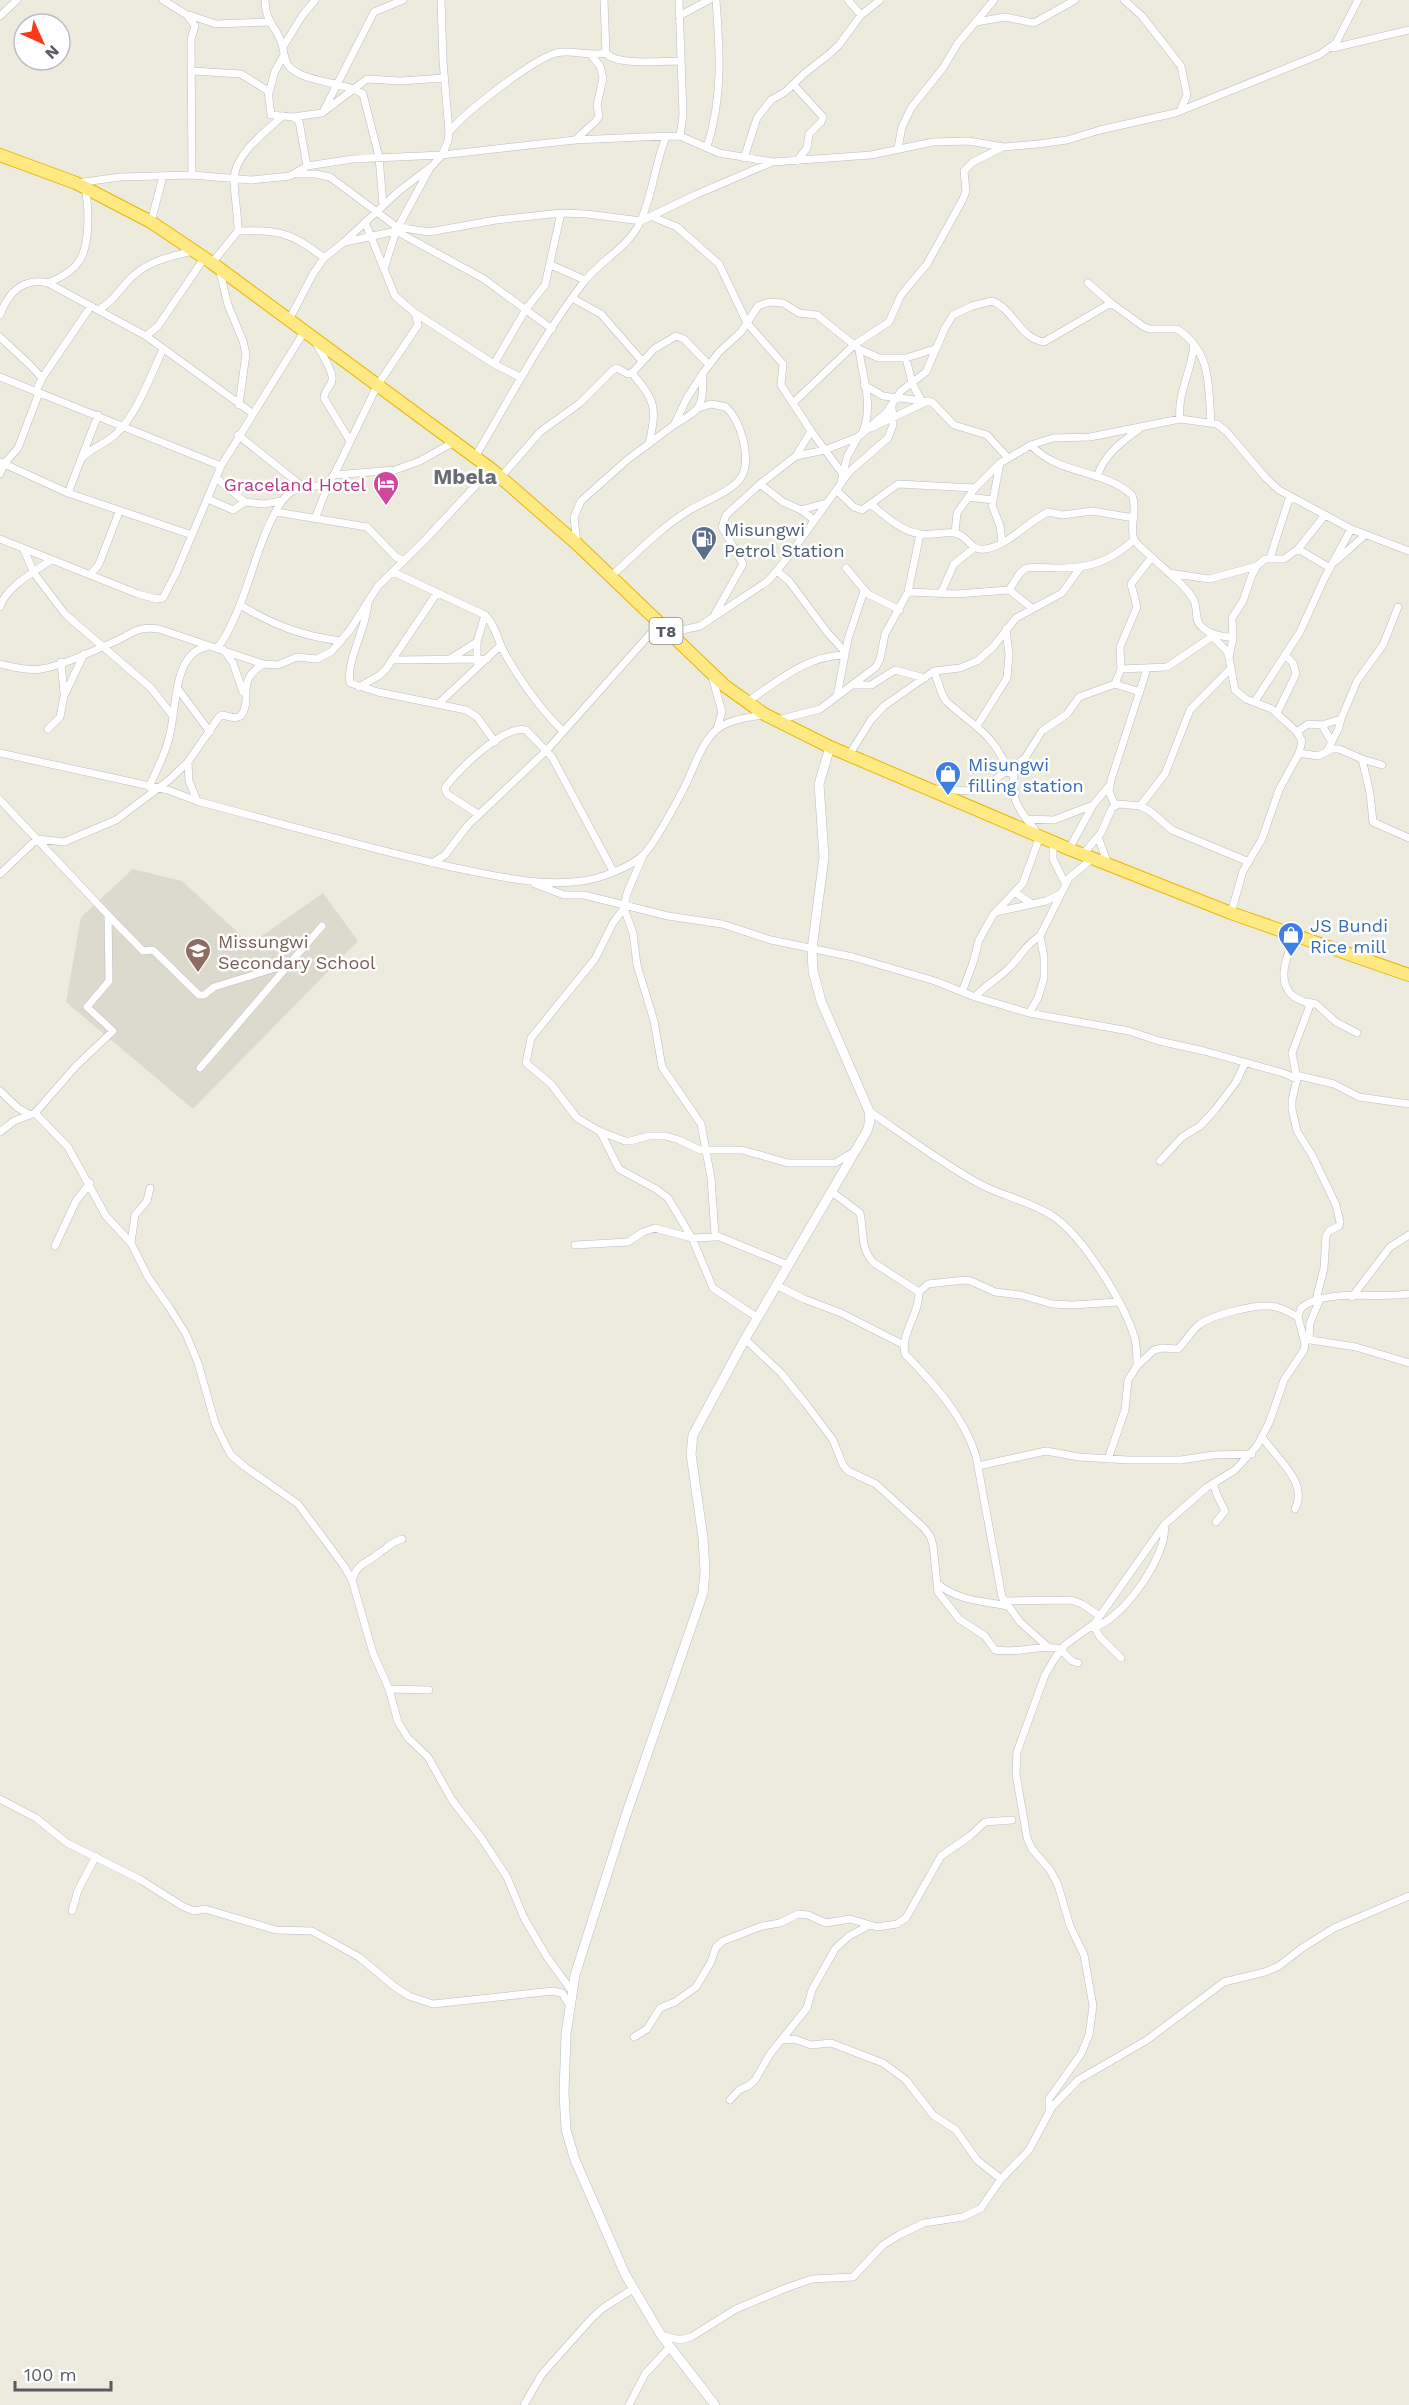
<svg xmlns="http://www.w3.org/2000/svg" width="1409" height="2405" font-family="'Work Sans',sans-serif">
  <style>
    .education { fill: #dcdacd }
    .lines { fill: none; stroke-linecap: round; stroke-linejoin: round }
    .street-casing { stroke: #babcc2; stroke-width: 8 }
    .secondary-casing { stroke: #babdc5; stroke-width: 10 }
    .highway-casing { stroke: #ebb400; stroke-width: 14 }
    .street { stroke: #fff; stroke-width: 7 }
    .secondary { stroke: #fff; stroke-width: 9 }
    .highway { stroke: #ffe983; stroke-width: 12 }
    .labels { text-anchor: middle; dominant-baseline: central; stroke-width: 5; stroke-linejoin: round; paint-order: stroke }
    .shield { fill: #fff; stroke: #8a8c91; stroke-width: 1.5 }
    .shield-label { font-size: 16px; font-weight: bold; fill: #585b62 }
    .hotel-label { font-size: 18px; fill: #b23c85; stroke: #fff; text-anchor: end }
    .service-label { font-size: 18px; fill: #4e5e75; stroke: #fff; text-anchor: start }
    .shop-label { font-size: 18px; fill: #366cbe; stroke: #fff; text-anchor: start }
    .education-label { font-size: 18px; fill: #785e54; stroke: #fff; text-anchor: start }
    .quarter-label { font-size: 21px; font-weight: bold; fill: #696d74; stroke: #fff }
  </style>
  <rect width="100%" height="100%" fill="#edebde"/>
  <path class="education" d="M 133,869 L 182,881 L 250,944 L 323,893 L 358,941 L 193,1109 L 66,1002 L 81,917 Z"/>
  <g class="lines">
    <defs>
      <path id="street" d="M 163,0 L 187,15 L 195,26 L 191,39 L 192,175
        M 265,0 C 266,21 272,22 280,39 C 284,47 283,57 288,65 C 301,83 344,81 363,94 L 379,157 L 383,205
        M 604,0 L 606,53 C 616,66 664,61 681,61
        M 679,0 L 683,115 L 680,136
        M 848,0 L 861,15
        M 1124,0 L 1142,16 L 1181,66 L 1187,95 L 1180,111
        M 189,15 L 216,24 L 269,22
        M 0,16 L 17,0
        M 679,16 L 709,0
        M 976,22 L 1005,17 L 1034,23 L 1075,0
        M 283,47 L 302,16 L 315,0
        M 1333,48 L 1409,30
        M 193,71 L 241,74 L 268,91 L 271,115 L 293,117 L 299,121 L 307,166
        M 793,84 L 823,117 L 821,122 L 809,134 L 807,148 L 797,161
        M 269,93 L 275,71 L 284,55
        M 324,110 L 374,12 L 403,0
        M 293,117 L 322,113 L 367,79 L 400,81 L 444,78
        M 449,132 C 465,112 532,60 556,53 C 572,49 588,57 606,53
        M 575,140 L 596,121 L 599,116 L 597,105 L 603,78 L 600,66 L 592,56
        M 707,147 C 723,97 720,52 716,0
        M 898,148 L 902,127 L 911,108 L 943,68 L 958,43 L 994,0
        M 744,158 L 757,118 L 771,100 L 785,92 L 805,73 L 827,56 L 839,45 L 861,15 L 880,0
        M 297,174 L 315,174 L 330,177 L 397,227 L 429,232 L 496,220 L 561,213 L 587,214 L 641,221 L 695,195 L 770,163
        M 77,183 L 120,177 L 192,175 L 251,180 L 290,176 L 307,166 L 353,159 L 442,155 L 575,140 L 642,137 L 680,136 L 719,153 L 773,162 L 871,155 L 933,142 L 968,141 L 1004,147 L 1038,144 L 1067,140 L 1100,130 L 1175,113 L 1319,55 L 1336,43 L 1358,0
        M 151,222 L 163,176
        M 238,231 C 277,229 293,233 324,258
        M 345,242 L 396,231 L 484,279 L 552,329
        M 212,263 L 238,231 C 238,213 234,195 234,178 C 236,153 265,132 283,116
        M 551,265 L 585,280
        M 385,266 L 396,231 L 430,168
        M 219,268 L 228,305 L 243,341 L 246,354 L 239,405
        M 48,283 C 60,278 75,270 81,258 C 90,240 89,207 85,188
        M 1088,283 L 1111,303 L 1144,327 L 1150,329 L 1177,329 C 1212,352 1208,385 1211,422
        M 572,298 L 601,314 L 642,361
        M 99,310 C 111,302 117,294 126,283 C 144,262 167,257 193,251
        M 415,313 L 494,364 L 520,377
        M 0,315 C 8,293 23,277 48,283 L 146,336 L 252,413
        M 289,320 L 313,274 L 324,258 L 344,242 L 399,191 L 432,166 L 442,155 L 448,141 L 449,132 L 443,61 L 441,0
        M 146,336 L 158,326 L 205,257
        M 0,337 L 31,366 L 42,378
        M 316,343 C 320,351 334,372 332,380 C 331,387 324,390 324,398 L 350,441
        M 859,349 C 862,377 874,404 863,431
        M 906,358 L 912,383 L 921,400
        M 494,364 L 526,309 L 545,285 L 561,213
        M 632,373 C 656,402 657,407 649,444
        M 0,377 L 221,466
        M 864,385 L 883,396 L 932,402 L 954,425 L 987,435 L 1008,458
        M 36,392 L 42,378 L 91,306
        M 793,403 L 854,345 L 889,322 L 901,295 L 927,264 L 963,199 L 966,191 L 964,171 L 973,162 L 1001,148
        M 1180,419 C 1177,393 1192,371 1194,344
        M 674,425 C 704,407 702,408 703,373
        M 871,428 L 928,401
        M 238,435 L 302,486
        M 1031,445 C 1058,475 1103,469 1132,495 C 1138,510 1129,525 1134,540 C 1148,557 1187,584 1194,601 C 1198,609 1194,621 1202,627 C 1210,635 1223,636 1233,638
        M 796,456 L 811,431
        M 475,457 C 510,398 541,338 583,283 C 600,260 630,247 641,220 C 653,193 655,163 666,137
        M 82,458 C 92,447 106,444 116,434 C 136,416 152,373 163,349
        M 0,462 L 68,493 L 192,535
        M 1000,463 L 992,505 L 1000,526 L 1002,542
        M 842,473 L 811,431 L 781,385 L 783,364 L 747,323 L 758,306 L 769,302 L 783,303 L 799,313 L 817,315 L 859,349 L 879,358 L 906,358 L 935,349
        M 0,474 L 4,464 L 18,448 L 39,393
        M 334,475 L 395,470 L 420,461 L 454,442
        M 1097,477 C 1104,455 1120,443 1138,430
        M 216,478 L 245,502
        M 500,478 L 540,432 L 580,403 L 613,370 L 617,368 L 628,374 L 632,373 L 654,349 L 676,336 L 684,339 L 709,365
        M 841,482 L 847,457 L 858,437 L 886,413 L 901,391 L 926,372 L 945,328 L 953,315 L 972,306 L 992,301 C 1014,309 1019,338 1044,342 L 1111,303
        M 760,484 L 783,502 L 801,510 L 813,519
        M 836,490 L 854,507 L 862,510 L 898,484 L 975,488
        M 68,493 L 98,415
        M 968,497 L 993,500
        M 208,499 L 233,510 L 245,502 L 264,504 L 281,501
        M 871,504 C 885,516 903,533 922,534 C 933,536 948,530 958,534 C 969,538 971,551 985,549 C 1008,546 1027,522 1048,512 L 1063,515 L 1092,511 L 1134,518
        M 801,510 L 826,503
        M 276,512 L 367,527 L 396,557 L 404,561
        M 315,519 L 330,480
        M 955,533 L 957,513 L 975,488 L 1000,463 L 1031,445 L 1053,438 L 1090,437 L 1180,419 L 1217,424 L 1227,432 L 1266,478 L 1279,490 L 1351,529 L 1409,551
        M 0,539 L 138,594 L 157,599 L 163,598 L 176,573 L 221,466 L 304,332
        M 577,544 L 574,517 L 581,501 L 627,460 L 674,425 L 687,398 L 703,373 L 719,352 L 741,332 L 747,323 L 719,264 L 677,227 L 653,217
        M 1298,549 L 1330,568
        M 24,550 L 34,573 L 65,614 L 151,688 L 173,716
        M 1270,558 L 1290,496
        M 1336,561 L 1365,535
        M 846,568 L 868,594 L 900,610
        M 777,571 L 789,581 L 827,632 L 845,652
        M 393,572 L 485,615 C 496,626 497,639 504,652 C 521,682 538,707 563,731
        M 1169,573 L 1209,579 L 1257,566
        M 91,574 L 99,564 L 119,512
        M 610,577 C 635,555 659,529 688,511 C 702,502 734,491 742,476 C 751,457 741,421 726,407 L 711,404 L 699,408
        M 1009,590 L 1020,573 L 1026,568 C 1037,567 1049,568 1060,568 C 1092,568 1110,561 1134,540
        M 908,592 L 956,594 L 1009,590 L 1032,608
        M 941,593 L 954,564 L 974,548
        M 368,602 C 367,628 346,659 350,683 L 378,692 L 466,710 L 477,717 L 495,742
        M 240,605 C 274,625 301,636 341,641
        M 0,607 C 5,588 35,571 51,560
        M 715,614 L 743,564 L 722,527 L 726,515 L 760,484 L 796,456 L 825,450 L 858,437
        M 669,633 L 700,626 L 768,581 L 788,557 L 850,471 L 888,438 L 893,425 L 892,406
        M 1210,634 L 1227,651 L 1229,658
        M 217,648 C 227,637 231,625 237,612 C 252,577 260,536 280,504 C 298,476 317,497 334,475 L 377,386 L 418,325 L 415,313 L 395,296 L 365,222
        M 224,650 L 233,663 L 243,692
        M 450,659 L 477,642
        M 392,660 L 487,659
        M 61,662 L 64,693
        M 477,662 L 477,642 L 485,615
        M 0,664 C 13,667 28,671 41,669 C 60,667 98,649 116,641 C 133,633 138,626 159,629 L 263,664 L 278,665 L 297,657 L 317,659 L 331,652 L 350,630 L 378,586 L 425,540 L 491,469
        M 1121,669 L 1167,667 L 1213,636
        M 934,671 L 942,694 L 946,701 C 974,727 994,733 1009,773
        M 712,676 L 722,712 L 717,729
        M 1115,684 L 1121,669 L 1120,647 L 1137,607 L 1131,584 L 1151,558
        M 852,685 L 871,685 L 895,670 L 925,678
        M 359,687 L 380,675 L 386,669 L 437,593
        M 178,689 L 210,732
        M 837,696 L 848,639 L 864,591
        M 1255,701 L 1300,632 L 1324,579 L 1351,529
        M 747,702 C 778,681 806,656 844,655
        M 438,704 L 500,646
        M 1277,713 L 1296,674 L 1293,663 L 1285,655
        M 778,720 L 820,709 L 876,667 L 880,659 L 885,634 L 908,592 L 920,534
        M 1322,725 L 1331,741
        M 977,726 L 1007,678 L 1009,655 L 1006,629
        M 48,729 L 60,717 L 64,696 L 84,654
        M 1297,732 L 1308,724 L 1322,725 L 1341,719 L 1357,681 L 1383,645 L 1398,607
        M 1327,751 L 1338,730 L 1341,719
        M 0,753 L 168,790 L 197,801 C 283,824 369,849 456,868 C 497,876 540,887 582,881 C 599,879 632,867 644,854 C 655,843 678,800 686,784 C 694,767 704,737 720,727 C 733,719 749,717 764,715
        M 1299,753 L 1318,756 L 1332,749 L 1339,749 L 1362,759 L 1382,765
        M 849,755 L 871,720 L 884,706 L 934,671 L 960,668 L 977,661 L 993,647 L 1016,618 L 1062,593 L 1080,568
        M 1362,759 L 1370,793 L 1373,822 L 1409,838
        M 188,762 L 189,781 L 197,801
        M 149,787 C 156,771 165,755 169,738 C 177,711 172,654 206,647
        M 936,789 L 970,791 L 983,788 L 1025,758 L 1042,731 L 1067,714 L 1079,697 L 1115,684 L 1140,692
        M 0,800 L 108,915 L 109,981 L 87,1007 L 113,1031 L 76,1066 L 35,1113 L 30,1115 L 18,1108 L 0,1091
        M 1115,805 L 1109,792 L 1111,780 L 1147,669
        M 1140,806 L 1165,774 L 1190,710 L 1230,669
        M 478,814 L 447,794 L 445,788 C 458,770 503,725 526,730 L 552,757 L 613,871
        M 1027,819 L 1054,820 L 1093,805
        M 1098,837 L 1108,864
        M 1053,842 L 1053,859 L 1065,883
        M 1069,849 L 1093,805 L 1109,786
        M 1083,854 L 1101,833 L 1112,808 L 1119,804 L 1140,806 L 1150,811 L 1172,830 L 1249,862
        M 643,856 L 627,893 L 624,908 L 633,933 L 637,965 L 654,1021 L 662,1067 L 701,1124 L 711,1178 L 715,1235 L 788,1265
        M 432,863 L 445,855 L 468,825 L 547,750 L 659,624
        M 0,874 L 37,839 L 64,842 L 116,820 L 169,780 L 188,762 L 219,717 L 222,715 L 235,718 L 241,716 C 254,697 234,683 263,664
        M 535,884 L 564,895 L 584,895 L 668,916 L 722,924 L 771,940 L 853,957 L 935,981 L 975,997 L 1029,1013 L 1129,1031 L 1159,1041 L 1204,1051 L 1283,1073 L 1297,1079
        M 1016,893 L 1032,904
        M 624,908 L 613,923 L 595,959 L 531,1038 L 526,1063 L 551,1084 L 577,1118 L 599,1131 L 625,1141 L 630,1141 L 649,1136 L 666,1136 L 679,1140 L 700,1150 L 742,1150 L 788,1163 L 835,1163 L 852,1153
        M 996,912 L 1023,883 L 1040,836 C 1018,808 1009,802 1015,765
        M 1231,913 L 1243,871 L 1262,839 L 1279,790 L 1299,753 L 1302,741 L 1297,732 L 1272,709 L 1246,699 L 1235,690 L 1229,658 L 1233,638 L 1232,618 L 1243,601 L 1252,575 L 1257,566 L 1265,559 L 1284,559 L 1298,549 L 1325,515
        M 108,915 L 143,951 L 153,950 L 199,995 L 204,995 L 214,987 L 292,963
        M 1295,936 C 1288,953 1275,981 1293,996 C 1298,1000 1305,1001 1310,1005 L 1292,1053 L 1297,1079 L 1292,1100 L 1292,1109 L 1297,1131 L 1312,1155 L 1336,1205 L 1340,1222 L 1339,1226 L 1329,1231 L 1326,1236 L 1324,1268 L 1316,1300
        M 962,992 L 973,963 L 979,940 L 993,915 L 996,912 L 1046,901 L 1060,894
        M 975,997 C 986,984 1000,978 1011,966 C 1022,955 1026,944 1040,936
        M 1307,1002 L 1316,1004 L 1336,1022 L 1357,1033
        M 1029,1013 L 1038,998 L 1044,978 L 1044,957 L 1040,936 L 1069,878 L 1093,858
        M 200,1068 L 322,926
        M 1296,1075 L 1334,1084 L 1359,1097 L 1409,1104
        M 869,1111 C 904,1135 939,1161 976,1182 C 1000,1196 1028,1200 1051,1215 C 1082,1234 1125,1304 1135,1339 C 1137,1347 1137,1357 1137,1366
        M 35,1113 L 68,1147 L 106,1216 L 131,1243
        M 600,1131 L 619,1169 L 656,1189 L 668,1198 L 692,1238 L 713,1288 L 758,1318
        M 0,1132 L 14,1121 L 30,1115
        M 1160,1161 L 1182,1137 L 1200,1126 L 1215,1110 L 1236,1082 L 1245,1063
        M 150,1188 L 147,1201 L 135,1215 L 131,1243 L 148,1277 L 169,1307 L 186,1334 L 198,1363 L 215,1423 L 225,1444 L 231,1455 L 245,1467 L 298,1504 L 344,1566 L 352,1580 L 373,1653 L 389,1689 L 398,1722 L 408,1738 L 428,1757 L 452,1800 L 482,1839 L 507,1877 L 524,1918 L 547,1957 L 571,1990
        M 832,1192 L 860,1213 C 864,1231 860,1249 874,1263 L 919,1292 C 920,1313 900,1334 905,1354 C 934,1384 963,1415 976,1456 L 1002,1597 L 1020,1622 L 1047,1646
        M 575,1245 L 628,1242 L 643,1232 L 655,1228 L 692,1238 L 716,1237
        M 55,1246 L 76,1201 L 90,1183
        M 776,1285 L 804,1299 L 841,1313 L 904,1345
        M 919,1292 L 928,1284 L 965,1280 L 971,1281 L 995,1292 L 1021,1295 L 1052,1304 L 1072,1305 L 1119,1302
        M 1352,1297 L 1390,1247 L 1409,1235
        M 745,1339 L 781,1373 L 806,1404 L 833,1440 L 843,1465 L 848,1471 L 876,1484 L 924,1528 L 930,1536 L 933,1545 L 938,1592 L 959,1619 L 985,1636 L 995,1650 C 1018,1654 1039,1644 1062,1649
        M 1304,1339 L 1356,1347 L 1409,1363
        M 1309,1340 L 1310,1323 L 1320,1299
        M 1262,1437 C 1276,1458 1309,1482 1295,1509
        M 1108,1459 L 1125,1410 L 1128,1380 L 1137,1366 L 1154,1350 L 1162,1348 L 1178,1349 C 1186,1341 1191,1331 1200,1324 C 1213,1315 1252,1305 1268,1306 C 1279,1306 1289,1312 1298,1317
        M 978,1466 L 1046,1451 L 1079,1457 L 1128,1460 L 1181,1460 L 1213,1455 L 1252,1454
        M 1213,1483 L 1217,1495 L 1225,1511 L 1216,1522
        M 352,1580 C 359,1561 365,1565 378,1554 C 387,1548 391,1542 402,1539
        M 937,1583 C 957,1601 983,1601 1008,1606
        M 1004,1601 L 1071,1600 L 1082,1604 L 1100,1616
        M 1090,1628 C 1119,1626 1170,1553 1164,1525
        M 1095,1628 L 1100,1637 L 1121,1658
        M 1061,1650 L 1072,1661 L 1078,1663
        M 389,1689 L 429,1690
        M 0,1799 L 36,1818 L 67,1843 L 141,1880 L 182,1906 L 194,1911 L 205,1909 L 276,1930 L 312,1931 L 359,1957 L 395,1987 L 409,1996 L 433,2004 L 553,1991 L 562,1993 L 569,2004
        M 72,1911 L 78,1890 L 96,1856
        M 634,2037 L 647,2029 L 660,2008 L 675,2002 L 696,1987 L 711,1962 L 716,1947 L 723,1941 L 762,1926 L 780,1923 L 798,1914 L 808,1915 L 826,1923 L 850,1919 L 877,1927 L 897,1924 L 906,1918 L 941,1856 L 970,1836 L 985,1822 L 1012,1820
        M 782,2040 L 794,2039 L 811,2045 L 831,2043 L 883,2063 L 906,2080 L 933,2115 L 956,2130 L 977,2160 L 1001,2179
        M 730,2100 L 739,2090 L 748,2086 L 755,2080 L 770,2054 L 807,2008 L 812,1990 L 835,1949 L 849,1936 L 868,1926
        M 1049,2112 L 1049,2099 L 1081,2054 L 1089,2035 L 1093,2006 L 1084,1955 L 1070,1926 L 1058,1885 L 1050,1870 L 1032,1849 L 1027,1838 L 1016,1774 L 1017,1752 L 1045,1675 L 1055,1658 L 1065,1645 L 1095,1623 L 1164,1525 L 1206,1488 L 1235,1470 L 1257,1446 L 1269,1423 L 1284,1380 L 1304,1350 L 1305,1344 L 1298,1317 L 1301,1308 C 1325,1288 1379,1299 1409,1294
        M 661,2335 L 680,2340 L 691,2337 L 736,2309 L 786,2288 L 812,2279 L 853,2277 L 883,2245 L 899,2235 L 924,2223 L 963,2217 L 981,2208 L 1001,2179 L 1029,2150 L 1052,2107 L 1078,2080 L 1147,2040 L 1224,1982 L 1265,1972 L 1279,1966 L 1302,1948 L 1334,1928 L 1409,1896
        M 524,2405 L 542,2374 L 592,2318 L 603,2308 L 633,2289
        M 629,2405 L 645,2374 L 670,2347"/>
      <path id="secondary" d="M 715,2405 L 661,2335 L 625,2274 L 575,2160 L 566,2130 L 564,2093 L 566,2034 L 575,1975 L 625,1818 L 703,1593 L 705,1571 L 703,1538 L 691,1454 L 693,1435 L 745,1339 L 867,1131 L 870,1121 L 869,1111 L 821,1001 L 813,971 L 812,949 L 824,857 L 819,784 L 830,747"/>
      <path id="highway" d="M 0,155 L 76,183 L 151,222 L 212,263 L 491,469 L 577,544 L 725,686 L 764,714 L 830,747 L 1069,849 L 1231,913 L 1409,975"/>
    </defs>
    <use href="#street" class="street-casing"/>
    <use href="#secondary" class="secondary-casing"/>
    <use href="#highway" class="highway-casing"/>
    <use href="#street" class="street"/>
    <use href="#secondary" class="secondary"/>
    <use href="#highway" class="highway"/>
  </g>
  <defs>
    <symbol id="hotel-pin" viewBox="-11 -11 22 30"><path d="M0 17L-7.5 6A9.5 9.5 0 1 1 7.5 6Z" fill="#d1479c" stroke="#fff"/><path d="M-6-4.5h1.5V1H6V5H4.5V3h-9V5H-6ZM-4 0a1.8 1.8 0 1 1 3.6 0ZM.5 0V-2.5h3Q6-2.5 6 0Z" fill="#fff"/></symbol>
    <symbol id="fuel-pin" viewBox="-11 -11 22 30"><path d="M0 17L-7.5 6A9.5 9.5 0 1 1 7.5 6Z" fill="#5c6f8a" stroke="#fff"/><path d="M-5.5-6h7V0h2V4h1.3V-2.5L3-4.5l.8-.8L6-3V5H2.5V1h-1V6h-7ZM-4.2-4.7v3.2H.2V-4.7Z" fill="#fff"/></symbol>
    <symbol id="shop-pin" viewBox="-11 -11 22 30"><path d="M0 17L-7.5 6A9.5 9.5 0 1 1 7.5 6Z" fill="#3f7fe0" stroke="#fff"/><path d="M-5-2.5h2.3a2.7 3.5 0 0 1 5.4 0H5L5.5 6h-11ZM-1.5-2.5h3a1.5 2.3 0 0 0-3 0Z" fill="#fff"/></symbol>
    <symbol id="school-pin" viewBox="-11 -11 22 30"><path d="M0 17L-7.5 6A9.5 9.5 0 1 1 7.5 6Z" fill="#8d6e63" stroke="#fff"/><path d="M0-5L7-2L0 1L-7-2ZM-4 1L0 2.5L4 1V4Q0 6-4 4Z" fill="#fff"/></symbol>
  </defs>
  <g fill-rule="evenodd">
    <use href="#hotel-pin" x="371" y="469" width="30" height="40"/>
    <use href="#fuel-pin" x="689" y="524" width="30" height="40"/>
    <use href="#shop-pin" x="933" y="759" width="30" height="40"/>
    <use href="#shop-pin" x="1276" y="920" width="30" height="40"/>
    <use href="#school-pin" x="183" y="936" width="30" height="40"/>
  </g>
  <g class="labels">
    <rect class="shield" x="649.5" y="618" width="33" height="26" rx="4.5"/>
    <g class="shield-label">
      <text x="666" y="631">T8</text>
    </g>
    <g class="hotel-label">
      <text x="366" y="484">Graceland Hotel</text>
    </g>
    <g class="service-label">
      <text x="724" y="529">Misungwi<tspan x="724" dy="21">Petrol Station</tspan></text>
    </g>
    <g class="shop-label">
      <text x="968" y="764">Misungwi<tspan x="968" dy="21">filling station</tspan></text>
      <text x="1310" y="925">JS Bundi<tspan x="1310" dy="21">Rice mill</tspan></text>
    </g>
    <g class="education-label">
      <text x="218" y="941">Missungwi<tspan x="218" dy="21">Secondary School</tspan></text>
    </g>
    <g class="quarter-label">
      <text x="465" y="476">Mbela</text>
    </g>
  </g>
  <g transform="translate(42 42) rotate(135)"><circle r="28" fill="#ffffff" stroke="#bcbdc0" stroke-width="1.5"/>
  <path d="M0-4.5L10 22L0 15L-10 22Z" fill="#fa3a17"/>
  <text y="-9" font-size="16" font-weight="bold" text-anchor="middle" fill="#585b62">N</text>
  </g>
  <path d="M15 2381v9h96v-9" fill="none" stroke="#585b62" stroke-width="3"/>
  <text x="24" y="2381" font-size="18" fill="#585b62" stroke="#ffffff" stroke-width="4.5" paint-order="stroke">100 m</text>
</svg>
